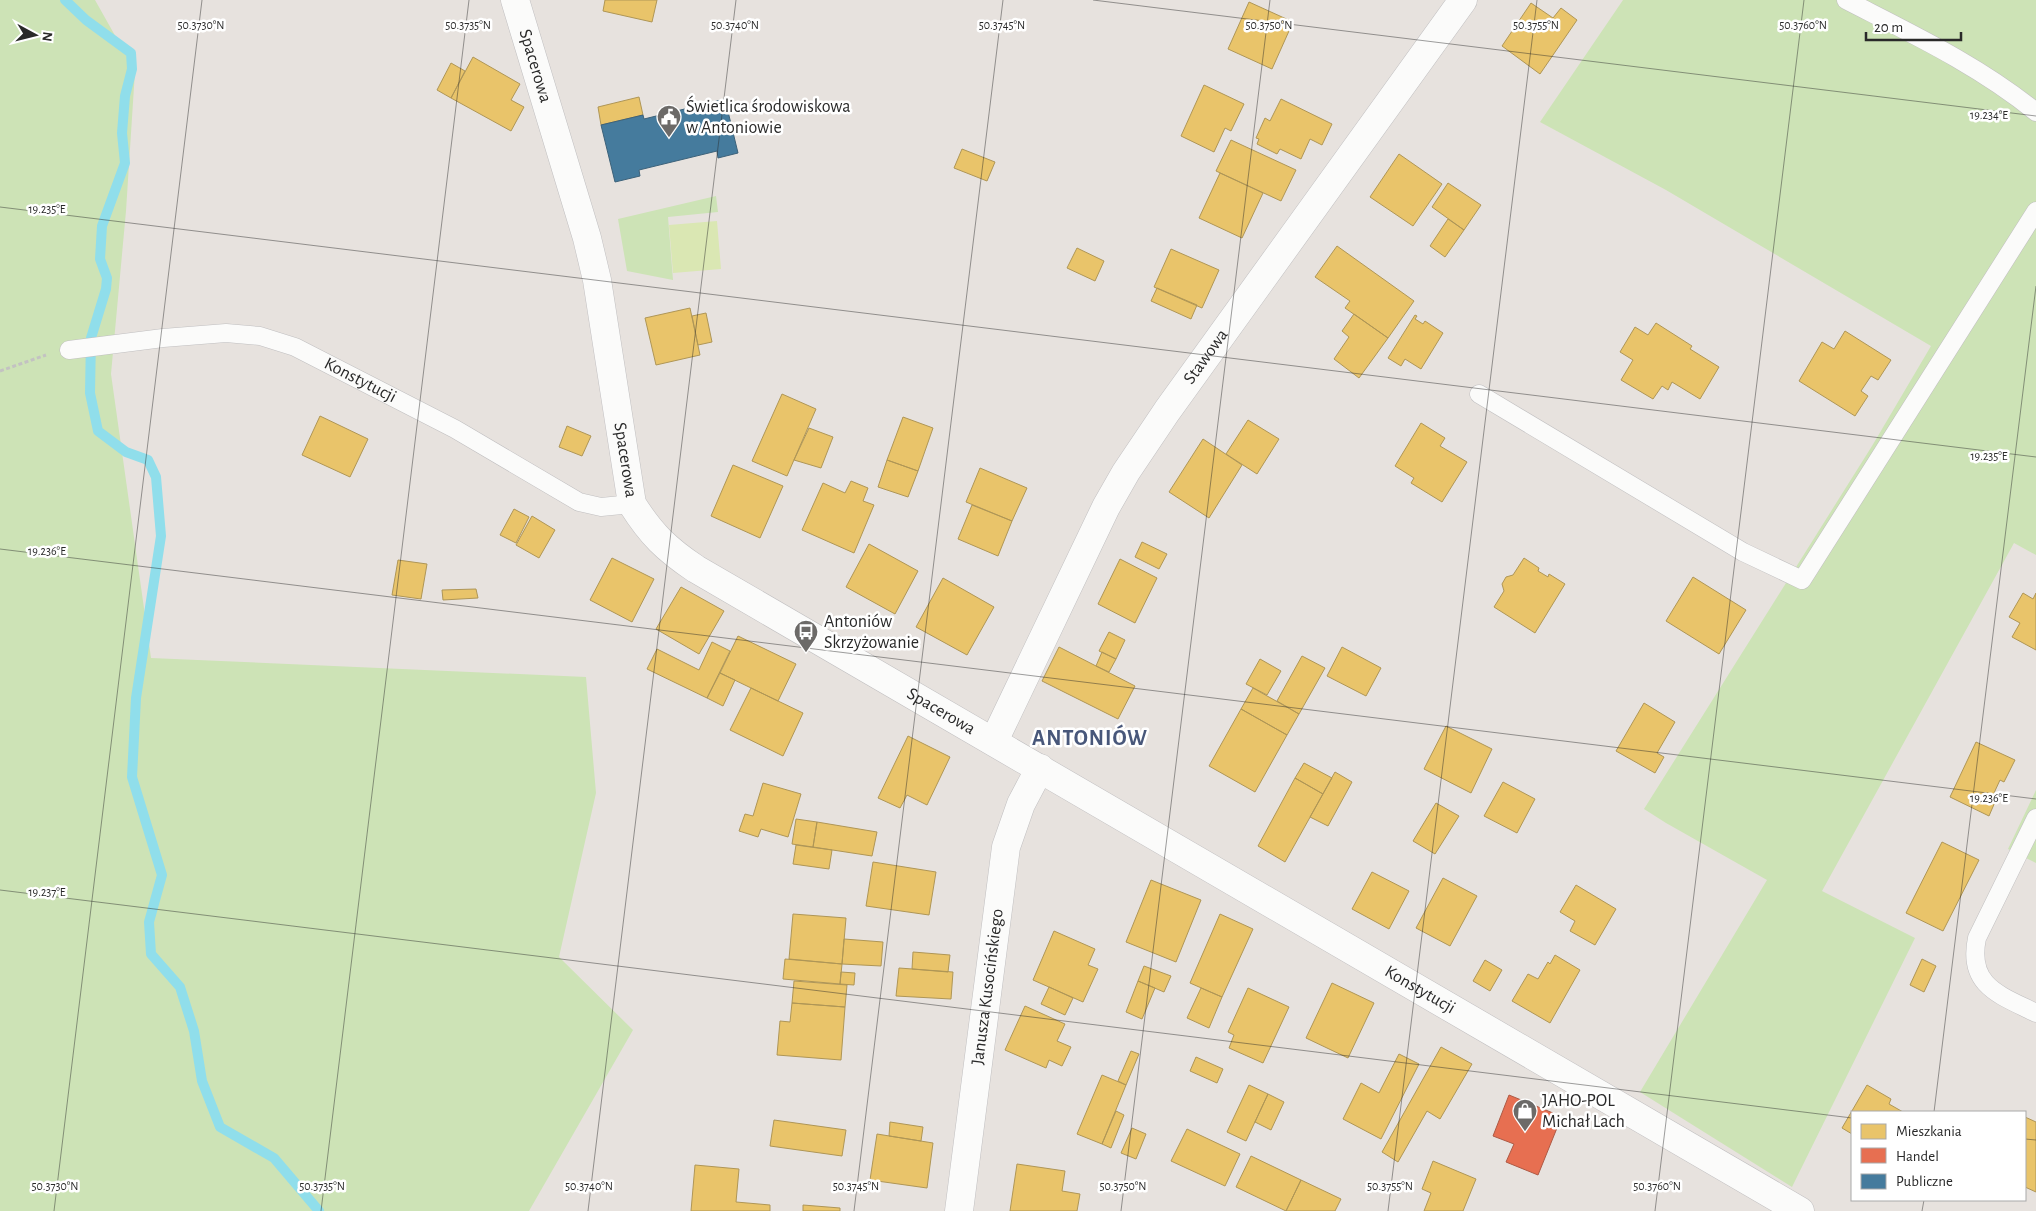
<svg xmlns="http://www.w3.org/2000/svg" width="2036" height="1211" font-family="'Alegreya Sans',sans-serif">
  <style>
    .green { fill: #cde3b6 }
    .pitch { fill: #dae7b3 }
    .homes { fill: #e9c46a; stroke: #af9656 }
    .shops { fill: #e76f51; stroke: #ae5a45 }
    .public { fill: #457b9d; stroke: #3d627a }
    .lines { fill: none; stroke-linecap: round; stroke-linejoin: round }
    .stream { stroke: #90deeb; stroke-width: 10 }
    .service-casing { stroke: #c0bfc0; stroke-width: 19 }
    .minor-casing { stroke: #c0bfc0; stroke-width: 29 }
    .path { stroke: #c3c2c2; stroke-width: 3; stroke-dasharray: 4 2.5; stroke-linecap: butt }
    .service { stroke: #fbfbfa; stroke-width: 18 }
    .minor { stroke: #fbfbfa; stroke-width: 28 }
    .ticks { fill: none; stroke: #292929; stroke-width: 1; stroke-opacity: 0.45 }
    .labels { text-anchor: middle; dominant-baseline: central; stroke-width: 5; stroke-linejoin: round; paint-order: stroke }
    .street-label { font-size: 18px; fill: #292929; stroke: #fff }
    .poi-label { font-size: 18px; fill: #292929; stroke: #fff; text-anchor: start }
    .district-label { font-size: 22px; font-weight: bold; letter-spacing: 1px; fill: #48577a; stroke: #fff }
    .ticks-label { font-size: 12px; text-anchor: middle; fill: #292929; stroke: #fff; stroke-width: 5; stroke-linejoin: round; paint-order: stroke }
  </style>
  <rect width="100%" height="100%" fill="#e7e2de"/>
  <path class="green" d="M 0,0 L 95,0 L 135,71 L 126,211 L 111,374 L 151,658 L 586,677 L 596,793 L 559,957 L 633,1030 L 529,1211 L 0,1211 Z
    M 1623,0 L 2036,0 L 2036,555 L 2014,543 L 1822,891 L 1915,938 L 1792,1187 L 1640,1092 L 1767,880 L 1666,823 L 1644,809 L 1872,446 L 1931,346 L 1666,190 L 1540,122 Z
    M 716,196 L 718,212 L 668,217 L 673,280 L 627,271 L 618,219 Z
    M 2036,790 L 2036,863 L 2008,849 Z"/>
  <path class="pitch" d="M 717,221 L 721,269 L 673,273 L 669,225 Z"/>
  <path class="homes" d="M 605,0 L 657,0 L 652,22 L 603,11 Z
    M 1249,2 L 1293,22 L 1272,69 L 1228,49 Z
    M 1531,3 L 1553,18 L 1561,8 L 1577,20 L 1540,74 L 1502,46 Z
    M 473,57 L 520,84 L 511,100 L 524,107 L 511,131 L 451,98 Z
    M 451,63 L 465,71 L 451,98 L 437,90 Z
    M 1204,85 L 1244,104 L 1231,131 L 1225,128 L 1214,152 L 1181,136 Z
    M 639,97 L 643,115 L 601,125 L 598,107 Z
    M 1281,99 L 1332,124 L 1322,145 L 1310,139 L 1301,159 L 1280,149 L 1277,154 L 1257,144 L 1259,139 L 1256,138 L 1265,118 L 1270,121 Z
    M 1231,140 L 1296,170 L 1281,201 L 1216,171 Z
    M 962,149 L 995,162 L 987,181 L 954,168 Z
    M 1399,154 L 1442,184 L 1413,226 L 1370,197 Z
    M 1220,173 L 1263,193 L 1242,238 L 1199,218 Z
    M 1448,183 L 1481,205 L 1464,230 L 1432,207 Z
    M 1448,219 L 1464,230 L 1445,257 L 1430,246 Z
    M 1337,246 L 1414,301 L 1388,338 L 1345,308 L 1350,301 L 1315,277 Z
    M 1077,248 L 1104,261 L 1095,281 L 1067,268 Z
    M 1171,249 L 1219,270 L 1202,308 L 1154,287 Z
    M 1157,288 L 1197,305 L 1191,319 L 1151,301 Z
    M 690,308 L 700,355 L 656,365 L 645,318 Z
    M 706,313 L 712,342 L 698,345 L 692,316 Z
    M 1354,314 L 1388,338 L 1359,378 L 1334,359 L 1349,337 L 1342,331 Z
    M 1415,315 L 1417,316 L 1415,319 L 1423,324 L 1425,321 L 1443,333 L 1421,369 L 1405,359 L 1401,366 L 1388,358 Z
    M 1656,323 L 1692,346 L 1690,349 L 1719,367 L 1700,399 L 1672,382 L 1668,390 L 1662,386 L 1653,399 L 1621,380 L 1633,360 L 1620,352 L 1635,327 L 1648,335 Z
    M 1845,331 L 1891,360 L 1878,380 L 1871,376 L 1861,391 L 1868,396 L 1855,416 L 1799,381 L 1822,342 L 1834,349 Z
    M 782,394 L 816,409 L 787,476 L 752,461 Z
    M 320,416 L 368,439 L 350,477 L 302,455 Z
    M 903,417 L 933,428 L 918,471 L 887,460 Z
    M 1248,420 L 1279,439 L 1257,474 L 1226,454 Z
    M 1421,423 L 1445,438 L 1440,446 L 1467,462 L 1442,502 L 1411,483 L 1414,478 L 1395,466 Z
    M 567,426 L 591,436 L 582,456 L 559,447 Z
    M 809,428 L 833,437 L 821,468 L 794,460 Z
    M 1203,439 L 1242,465 L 1209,518 L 1169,492 Z
    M 887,460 L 918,471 L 908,497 L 878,487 Z
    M 733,465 L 783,486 L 760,538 L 711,516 Z
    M 980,468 L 1027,488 L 1012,521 L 966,502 Z
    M 851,481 L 868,488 L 863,501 L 874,505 L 854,553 L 802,530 L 823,483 L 845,493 Z
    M 972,505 L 1012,521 L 998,556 L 958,539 Z
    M 514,509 L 529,517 L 516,543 L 500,535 Z
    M 532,516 L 555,530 L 539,558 L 516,545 Z
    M 1142,542 L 1167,554 L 1159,569 L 1135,557 Z
    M 869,544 L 918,571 L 895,614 L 846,587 Z
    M 612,558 L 654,579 L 632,622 L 590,600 Z
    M 1524,558 L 1539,568 L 1538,571 L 1548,577 L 1549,574 L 1565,584 L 1535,633 L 1494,607 L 1504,591 L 1502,584 L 1506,577 L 1513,575 Z
    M 1120,559 L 1157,578 L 1135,623 L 1098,604 Z
    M 398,560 L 427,564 L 421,599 L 392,595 Z
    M 1693,577 L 1746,610 L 1719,654 L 1666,621 Z
    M 943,578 L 994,607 L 967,655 L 916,627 Z
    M 681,587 L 724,611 L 699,654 L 656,629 Z
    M 476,589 L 478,598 L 443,600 L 442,590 Z
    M 2023,593 L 2033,599 L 2036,593 L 2036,650 L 2012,637 L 2020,623 L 2009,617 Z
    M 1109,632 L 1125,640 L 1116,659 L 1099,651 Z
    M 738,636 L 796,664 L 778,701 L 720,673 Z
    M 712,642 L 730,651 L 707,698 L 647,669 L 657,649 L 699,670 Z
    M 1059,647 L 1135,686 L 1118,719 L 1042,681 Z
    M 1342,647 L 1381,668 L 1366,696 L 1327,676 Z
    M 1102,652 L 1116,659 L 1109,672 L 1096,666 Z
    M 1302,656 L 1325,668 L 1299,714 L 1277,701 Z
    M 1260,659 L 1281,671 L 1267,695 L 1246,684 Z
    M 720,673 L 735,680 L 723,706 L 707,698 Z
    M 751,688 L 803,713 L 783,756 L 730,730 Z
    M 1253,688 L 1299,714 L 1287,735 L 1241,709 Z
    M 1644,703 L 1675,722 L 1657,753 L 1664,757 L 1655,773 L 1616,751 Z
    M 1241,709 L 1287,735 L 1255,792 L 1209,766 Z
    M 1446,726 L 1492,749 L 1471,793 L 1424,769 Z
    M 908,736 L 950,757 L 927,805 L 907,795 L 900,808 L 878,798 Z
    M 1976,742 L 2015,760 L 2004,782 L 2000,780 L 1994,793 L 1998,795 L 1989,816 L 1950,797 Z
    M 1304,763 L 1332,778 L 1323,794 L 1295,778 Z
    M 1335,772 L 1352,782 L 1328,826 L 1310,817 Z
    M 1295,778 L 1323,794 L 1285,862 L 1258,846 Z
    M 1503,782 L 1535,799 L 1517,833 L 1484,816 Z
    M 763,783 L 801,794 L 788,837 L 761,829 L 758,837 L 739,831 L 745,814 L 753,816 Z
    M 1436,803 L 1459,816 L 1435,854 L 1413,841 Z
    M 796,819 L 817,822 L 813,847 L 792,844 Z
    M 817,822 L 877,832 L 872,856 L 813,847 Z
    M 1942,842 L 1979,860 L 1943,931 L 1906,913 Z
    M 796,845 L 832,850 L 829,869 L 793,864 Z
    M 873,862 L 936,872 L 929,915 L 866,906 Z
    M 1372,872 L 1409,891 L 1389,929 L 1352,909 Z
    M 1443,878 L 1477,896 L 1450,946 L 1416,928 Z
    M 1151,880 L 1201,900 L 1176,962 L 1126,942 Z
    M 1576,885 L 1616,909 L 1595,945 L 1570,931 L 1575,921 L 1560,912 Z
    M 793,914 L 846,918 L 842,964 L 789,959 Z
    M 1220,914 L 1253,929 L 1222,997 L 1190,983 Z
    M 1054,931 L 1095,949 L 1088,965 L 1098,969 L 1083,1002 L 1033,980 Z
    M 844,939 L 883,942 L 881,966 L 842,964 Z
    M 913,952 L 950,955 L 948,972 L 912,969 Z
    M 1555,955 L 1580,970 L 1550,1023 L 1512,1001 L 1528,974 L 1538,979 L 1548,962 L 1550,964 Z
    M 785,959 L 842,964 L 840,984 L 783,979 Z
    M 1922,959 L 1936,966 L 1924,992 L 1910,985 Z
    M 1485,960 L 1502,970 L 1490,991 L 1473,981 Z
    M 1144,966 L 1171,976 L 1164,992 L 1138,981 Z
    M 899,968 L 953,972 L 951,999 L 896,996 Z
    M 841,972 L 855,973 L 854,985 L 840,984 Z
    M 794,981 L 847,985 L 845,1007 L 792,1003 Z
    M 1138,981 L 1155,988 L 1142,1019 L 1126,1012 Z
    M 1332,983 L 1374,1003 L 1348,1058 L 1306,1038 Z
    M 1049,987 L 1073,998 L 1065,1015 L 1041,1004 Z
    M 1201,988 L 1222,997 L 1209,1028 L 1187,1018 Z
    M 1248,988 L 1289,1007 L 1263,1063 L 1229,1048 L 1234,1035 L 1228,1032 Z
    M 792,1003 L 845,1007 L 841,1060 L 777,1055 L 780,1021 L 790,1022 Z
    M 1025,1006 L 1065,1024 L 1057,1041 L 1071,1047 L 1062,1066 L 1049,1060 L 1046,1068 L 1005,1050 Z
    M 1441,1047 L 1472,1064 L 1440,1119 L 1427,1111 L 1398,1162 L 1382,1152 Z
    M 1131,1051 L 1139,1054 L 1126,1085 L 1118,1081 Z
    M 1399,1054 L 1419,1064 L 1381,1139 L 1343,1119 L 1361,1083 L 1379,1093 Z
    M 1196,1057 L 1223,1069 L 1217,1083 L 1190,1071 Z
    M 1102,1075 L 1126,1085 L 1102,1144 L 1077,1134 Z
    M 1249,1085 L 1268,1094 L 1246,1141 L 1227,1132 Z
    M 1867,1085 L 1891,1099 L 1889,1104 L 1903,1112 L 1852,1112 L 1852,1134 L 1842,1128 Z
    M 1268,1094 L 1284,1102 L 1271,1130 L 1255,1122 Z
    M 1116,1111 L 1124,1115 L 1111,1148 L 1102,1144 Z
    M 2025,1117 L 2036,1122 L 2036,1192 L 2025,1187 Z
    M 774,1120 L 846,1130 L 842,1156 L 770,1146 Z
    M 890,1122 L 923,1127 L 921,1141 L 889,1136 Z
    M 1132,1128 L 1146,1134 L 1136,1159 L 1121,1153 Z
    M 1187,1129 L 1240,1154 L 1225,1186 L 1171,1161 Z
    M 877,1134 L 933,1143 L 927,1188 L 870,1180 Z
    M 1251,1156 L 1301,1180 L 1286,1211 L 1236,1187 Z
    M 1433,1161 L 1476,1179 L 1463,1211 L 1424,1211 L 1431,1193 L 1422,1189 Z
    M 1017,1164 L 1065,1171 L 1062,1191 L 1080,1194 L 1077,1211 L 1010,1211 Z
    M 695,1165 L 739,1169 L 736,1202 L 770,1205 L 770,1211 L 691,1211 Z
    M 1301,1180 L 1341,1199 L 1335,1211 L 1286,1211 Z
    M 803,1205 L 840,1208 L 840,1211 L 803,1211 Z"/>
  <path class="shops" d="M 1509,1095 L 1553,1113 L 1548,1125 L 1557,1128 L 1538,1175 L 1506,1162 L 1514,1144 L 1493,1136 Z"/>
  <path class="public" d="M 725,99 L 738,153 L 718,158 L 717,151 L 639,170 L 640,176 L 615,182 L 601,125 L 643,115 L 644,119 Z"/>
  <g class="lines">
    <path class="stream" d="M 65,0 L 86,20 L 131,53 L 132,69 L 125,96 L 122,133 L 125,163 L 102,226 L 100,259 L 107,278 L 106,289 L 91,338 L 90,393 L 98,431 L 126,452 L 148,460 L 156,477 L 161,536 L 136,698 L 132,777 L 162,875 L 149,922 L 151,954 L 180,987 L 194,1031 L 202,1081 L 220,1127 L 274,1158 L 319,1211"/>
    <defs>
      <g id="service">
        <path d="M 1846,0 C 1912,34 1978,65 2036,112"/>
        <path id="s1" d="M 69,350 L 163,338 L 226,333 L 260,336 L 295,347 L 455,429 L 579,502 L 601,507 L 632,504"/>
        <path d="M 1479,394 L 1743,552 L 1802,580 L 2036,211"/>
        <path d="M 2036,818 L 1977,938 C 1967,986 2000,995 2036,1013"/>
      </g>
      <g id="minor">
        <path id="s2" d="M 515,0 L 587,238 L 597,280 L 632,504 C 651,534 666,549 696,569 L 1800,1211"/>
        <path id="s3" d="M 994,741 L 1106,507 L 1126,472 L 1167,411 L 1463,0"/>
        <path id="s4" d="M 959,1211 L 1006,847 L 1021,804 L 1040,768"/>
      </g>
    </defs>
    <use href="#service" class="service-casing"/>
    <use href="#minor" class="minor-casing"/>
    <path class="path" d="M 0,371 L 46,355"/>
    <use href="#service" class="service"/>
    <use href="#minor" class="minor"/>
  </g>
  <path class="ticks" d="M 1093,0 L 2036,116M 0,207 L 2036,457M 0,549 L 2036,799M 0,890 L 1852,1118M 1934,1112 L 2036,286M 2025,1139 L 2036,1140M 54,1211 L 202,0M 321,1211 L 469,0M 588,1211 L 736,0M 854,1211 L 1003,0M 1121,1211 L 1270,0M 1388,1211 L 1537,0M 1655,1211 L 1804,0M 1922,1211 L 1924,1200"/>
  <defs>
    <symbol id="civic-pin" viewBox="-11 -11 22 30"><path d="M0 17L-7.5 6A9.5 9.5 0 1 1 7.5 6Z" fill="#6c6a68" stroke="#fff"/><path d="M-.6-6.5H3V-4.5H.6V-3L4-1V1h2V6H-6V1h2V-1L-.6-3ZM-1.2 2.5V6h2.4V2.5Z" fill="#fff"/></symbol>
    <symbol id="bus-pin" viewBox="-11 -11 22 30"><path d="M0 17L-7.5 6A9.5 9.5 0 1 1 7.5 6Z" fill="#6c6a68" stroke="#fff"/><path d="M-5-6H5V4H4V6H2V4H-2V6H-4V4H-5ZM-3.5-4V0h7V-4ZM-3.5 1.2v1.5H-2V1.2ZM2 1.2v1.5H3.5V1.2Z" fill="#fff"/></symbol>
    <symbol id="shop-pin" viewBox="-11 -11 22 30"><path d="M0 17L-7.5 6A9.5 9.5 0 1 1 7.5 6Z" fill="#6c6a68" stroke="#fff"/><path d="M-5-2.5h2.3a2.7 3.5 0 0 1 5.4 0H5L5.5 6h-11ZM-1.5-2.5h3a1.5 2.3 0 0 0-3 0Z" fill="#fff"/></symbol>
  </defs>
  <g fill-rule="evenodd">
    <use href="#civic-pin" x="655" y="103" width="28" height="38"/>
    <use href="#bus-pin" x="792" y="618" width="28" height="38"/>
    <use href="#shop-pin" x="1511" y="1097" width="28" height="38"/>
  </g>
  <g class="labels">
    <g class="street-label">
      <text stroke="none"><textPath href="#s2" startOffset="69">Spacerowa</textPath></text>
      <text stroke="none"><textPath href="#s3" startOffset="440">Stawowa</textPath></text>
      <text stroke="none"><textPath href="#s1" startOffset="302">Konstytucji</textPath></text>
      <text stroke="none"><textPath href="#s2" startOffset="474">Spacerowa</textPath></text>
      <text stroke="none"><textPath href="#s2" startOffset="894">Spacerowa</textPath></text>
      <text stroke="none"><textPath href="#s4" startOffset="226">Janusza Kusocińskiego</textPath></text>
      <text stroke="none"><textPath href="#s2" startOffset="1448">Konstytucji</textPath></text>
    </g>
    <g class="poi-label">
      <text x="686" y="107">Świetlica środowiskowa<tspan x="686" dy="21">w Antoniowie</tspan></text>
      <text x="824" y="622">Antoniów<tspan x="824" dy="21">Skrzyżowanie</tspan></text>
      <text x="1542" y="1101">JAHO-POL<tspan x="1542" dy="21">Michał Lach</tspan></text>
    </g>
    <g class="district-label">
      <text x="1090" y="738">ANTONIÓW</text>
    </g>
  </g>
  <g class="ticks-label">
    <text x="201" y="29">50.3730°N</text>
    <text x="468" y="29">50.3735°N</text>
    <text x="735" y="29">50.3740°N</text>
    <text x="1002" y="29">50.3745°N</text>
    <text x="1269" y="29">50.3750°N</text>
    <text x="1536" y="29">50.3755°N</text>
    <text x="1803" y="29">50.3760°N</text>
    <text x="1989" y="119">19.234°E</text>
    <text x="47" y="213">19.235°E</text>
    <text x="1989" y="460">19.235°E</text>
    <text x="47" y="555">19.236°E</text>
    <text x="1989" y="802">19.236°E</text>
    <text x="47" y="896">19.237°E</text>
    <text x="55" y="1190">50.3730°N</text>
    <text x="322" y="1190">50.3735°N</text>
    <text x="589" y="1190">50.3740°N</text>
    <text x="856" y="1190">50.3745°N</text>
    <text x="1123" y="1190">50.3750°N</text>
    <text x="1390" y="1190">50.3755°N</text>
    <text x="1657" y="1190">50.3760°N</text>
  </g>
  <rect x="1851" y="1111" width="175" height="90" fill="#ffffff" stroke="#a9a9a9"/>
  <rect x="1861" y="1124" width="25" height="15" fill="#e9c46a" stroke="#a9a9a9"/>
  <text x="1896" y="1136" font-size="15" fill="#292929">Mieszkania</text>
  <rect x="1861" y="1148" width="25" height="15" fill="#e76f51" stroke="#a9a9a9"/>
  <text x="1896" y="1161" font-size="15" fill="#292929">Handel</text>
  <rect x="1861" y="1174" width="25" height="15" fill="#457b9d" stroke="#a9a9a9"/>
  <text x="1896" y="1186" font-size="15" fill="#292929">Publiczne</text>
  <g transform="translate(35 35) rotate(97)" stroke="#ffffff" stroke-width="4" paint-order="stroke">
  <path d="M0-4L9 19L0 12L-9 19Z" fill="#292929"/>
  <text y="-8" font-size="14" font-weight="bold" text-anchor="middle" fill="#292929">N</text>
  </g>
  <path d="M1866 32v8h95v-8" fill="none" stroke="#292929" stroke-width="2.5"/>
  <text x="1874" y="32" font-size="15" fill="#292929" stroke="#ffffff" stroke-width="4" paint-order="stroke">20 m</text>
</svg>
